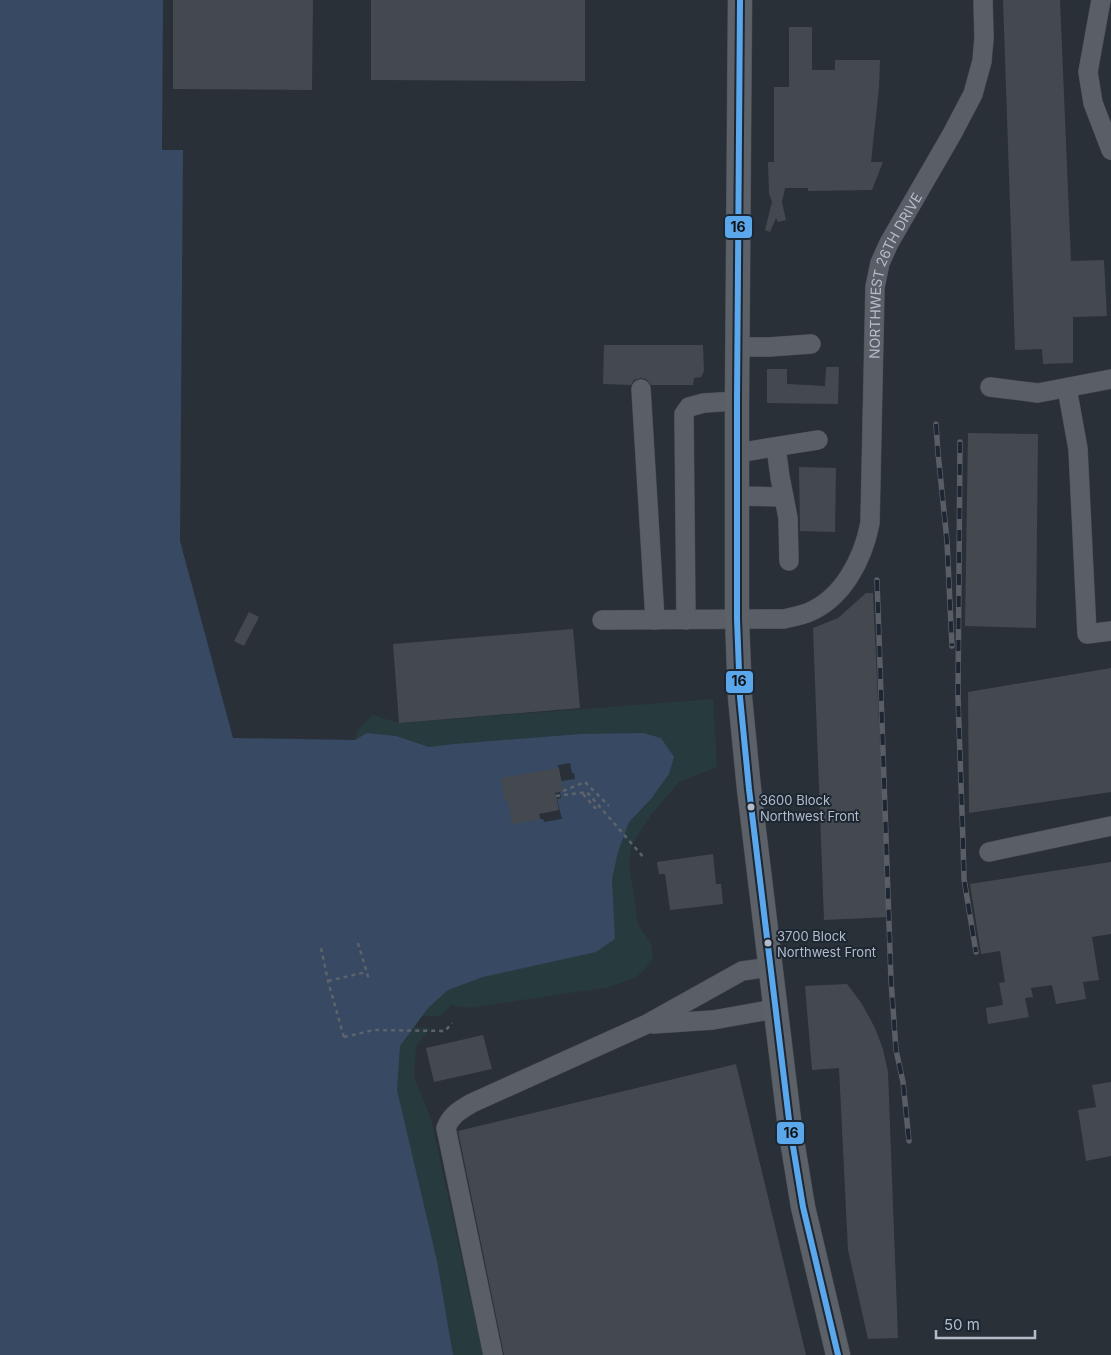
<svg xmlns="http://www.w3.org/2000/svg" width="1111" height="1355" font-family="Inter,sans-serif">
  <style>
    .green { fill: #273a3e }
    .water { fill: #384963 }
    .pier { fill: #2a3038 }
    .building { fill: #444950 }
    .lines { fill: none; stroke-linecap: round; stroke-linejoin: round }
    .minor-casing { stroke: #484c53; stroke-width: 20 }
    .major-casing { stroke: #484c55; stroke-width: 25 }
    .path { stroke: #5d636a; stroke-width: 2.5; stroke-dasharray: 4 4; stroke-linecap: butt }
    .minor { stroke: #5a5e66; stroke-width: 19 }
    .major { stroke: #5c6168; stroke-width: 24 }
    .rail-casing { stroke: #595d64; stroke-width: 5.5 }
    .rail { stroke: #1d2633; stroke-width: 4; stroke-dasharray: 11; stroke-linecap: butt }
    .bus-1-casing { stroke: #1d2633; stroke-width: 10 }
    .bus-1 { stroke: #5aa8eb; stroke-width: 6 }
    .bus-dot { fill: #b4bcc9; stroke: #1d2633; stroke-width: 2 }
    .labels { text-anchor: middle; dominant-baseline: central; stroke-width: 4; stroke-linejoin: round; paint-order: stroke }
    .bus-label { font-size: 13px; fill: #b4bcc9; stroke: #1d2633; text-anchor: start }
    .street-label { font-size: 14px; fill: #b4bcc9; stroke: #1d2633 }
    .line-badge { stroke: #1d2633; stroke-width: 2 }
    .pale-badge-label { font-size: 14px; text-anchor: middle; font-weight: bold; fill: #111 }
  </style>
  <rect width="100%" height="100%" fill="#2a3038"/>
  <path class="green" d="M 713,699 L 717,767 L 679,782 L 651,815 L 632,844 L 629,862 L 638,925 L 651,943 L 653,959 L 645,969 L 635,978 L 609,987 L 470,1008 L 451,1005 L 441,1016 L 422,1016 L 414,1027 L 431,1028 L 416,1046 L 414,1077 L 431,1119 L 483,1355 L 419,1355 L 372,1014 L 509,761 L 355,740 L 357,731 L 373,715 L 399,723 Z"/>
  <path class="water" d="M 0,0 L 163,0 L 162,150 L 183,150 L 180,541 L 233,738 L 355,740 L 367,733 L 396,736 L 429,747 L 454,744 L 581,734 L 643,733 L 661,738 L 674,757 L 669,774 L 651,799 L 629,822 L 618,852 L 612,879 L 615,939 L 596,952 L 483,977 L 448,990 L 428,1008 L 400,1046 L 397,1090 L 437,1261 L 453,1355 L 0,1355 Z"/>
  <path class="pier" d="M 570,763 L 572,773 L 574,773 L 575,779 L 561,781 L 558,765 Z
    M 560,792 L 561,798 L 557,799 L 562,819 L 544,822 L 543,819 L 540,819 L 537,802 L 531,797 Z"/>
  <path class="building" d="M 173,0 L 313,0 L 312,90 L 173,89 Z
    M 371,0 L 585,0 L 585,81 L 371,80 Z
    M 1003,0 L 1060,0 L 1071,261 L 1104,260 L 1107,316 L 1073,317 L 1073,363 L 1043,364 L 1042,349 L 1015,350 Z
    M 789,27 L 812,27 L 812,70 L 835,70 L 835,60 L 880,60 L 879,88 L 871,162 L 883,162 L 872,190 L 808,191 L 808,188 L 785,188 L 782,202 L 786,220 L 778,222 L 776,218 L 770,232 L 765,230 L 772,202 L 769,193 L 768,162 L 774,162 L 774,87 L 789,87 Z
    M 604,345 L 703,345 L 704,371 L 701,377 L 694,378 L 693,385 L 651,385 L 646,379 L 641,378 L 634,380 L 631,385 L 603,384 Z
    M 826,367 L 839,367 L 838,404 L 767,403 L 767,369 L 787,369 L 787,384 L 825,386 Z
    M 968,433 L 1038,434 L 1036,628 L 965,626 Z
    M 799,467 L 836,468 L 835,532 L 800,531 Z
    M 866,593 L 873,593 L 888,917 L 824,920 L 813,628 L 838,618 Z
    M 249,612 L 259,617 L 244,646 L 234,641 Z
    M 573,629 L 580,708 L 399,723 L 393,644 Z
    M 1111,668 L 1111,792 L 969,813 L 968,692 Z
    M 559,768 L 563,791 L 555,792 L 559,810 L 539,814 L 540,819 L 512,824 L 508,801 L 505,801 L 501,778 Z
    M 713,854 L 716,884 L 721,884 L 723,904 L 670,910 L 665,874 L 659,874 L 657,862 Z
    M 1111,862 L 1111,934 L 1092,937 L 1099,980 L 1083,982 L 1086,999 L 1056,1004 L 1052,985 L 1031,988 L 1033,997 L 1025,998 L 1029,1017 L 988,1024 L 986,1008 L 1003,1005 L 999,983 L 1005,982 L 1000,951 L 981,954 L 970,884 Z
    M 847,984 L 862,1004 L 875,1028 L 883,1049 L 888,1072 L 898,1338 L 868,1339 L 848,1250 L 839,1068 L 812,1070 L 805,986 Z
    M 483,1035 L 492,1069 L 434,1082 L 426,1048 Z
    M 736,1064 L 806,1355 L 504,1355 L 458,1131 Z
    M 1111,1082 L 1111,1156 L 1086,1161 L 1078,1110 L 1096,1107 L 1092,1085 Z"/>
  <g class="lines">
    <defs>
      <g id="minor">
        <path d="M 1101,0 L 1088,72 L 1093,103 L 1111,150"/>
        <path d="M 737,347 L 769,347 L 811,344"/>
        <path d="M 990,387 L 1038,393 L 1111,379"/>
        <path d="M 1067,388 L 1078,449 L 1087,634 L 1111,631"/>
        <path d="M 641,389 L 655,620"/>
        <path d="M 776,447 L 780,477 L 788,518 L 789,561"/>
        <path d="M 737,453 L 818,440"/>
        <path d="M 737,496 L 784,497"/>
        <path id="s1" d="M 602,620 L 784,619 C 791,617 799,616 807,613 C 843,599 863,559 870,523 L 875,287 L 880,263 L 889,243 L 952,134 L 973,94 L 982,61 L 984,38 L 983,0"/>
        <path d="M 686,620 L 684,414 L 689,407 L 704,403 L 737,401"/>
        <path d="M 989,852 L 1111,826"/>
        <path d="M 653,1024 L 713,1020 L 775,1009"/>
        <path d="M 493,1355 L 446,1128 C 451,1115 460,1110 472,1103 L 647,1024 L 742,971 L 771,967"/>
      </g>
      <path id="major" d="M 740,0 L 737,401 L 737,619 L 740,697 L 749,789 L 790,1128 L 803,1207 L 838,1355"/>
    </defs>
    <use href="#minor" class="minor-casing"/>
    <use href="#major" class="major-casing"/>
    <path class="path" d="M 563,791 L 585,782 L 609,806
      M 583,794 L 595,808 L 598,806
      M 556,796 L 587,792 L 645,859
      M 358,943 L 369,980
      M 321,948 L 328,981 L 345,1041
      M 328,981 L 366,972
      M 344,1037 L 374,1030 L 445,1031 L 452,1023"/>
    <use href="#minor" class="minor"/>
    <use href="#major" class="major"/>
    <defs>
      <path id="rail" d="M 936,424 L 938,453 L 947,541 L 952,646
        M 960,442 L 958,697 L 963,842 L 964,879 L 976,952
        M 877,580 L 891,980 L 896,1050 L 903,1082 L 909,1141"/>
    </defs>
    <use href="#rail" class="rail-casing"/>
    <use href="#rail" class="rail"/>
    <defs>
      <path id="bus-1" d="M 740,0 L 737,401 L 737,619 L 740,697 L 749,789 L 790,1128 L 803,1207 L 838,1355"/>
    </defs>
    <use href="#bus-1" class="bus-1-casing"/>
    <use href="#bus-1" class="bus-1"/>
  </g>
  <g class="bus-dot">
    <circle cx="751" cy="807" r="4.5"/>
    <circle cx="768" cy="943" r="4.5"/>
  </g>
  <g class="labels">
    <g class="bus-label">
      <text x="760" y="800">3600 Block<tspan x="760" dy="16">Northwest Front</tspan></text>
      <text x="777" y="936">3700 Block<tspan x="777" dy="16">Northwest Front</tspan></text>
    </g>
    <g class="street-label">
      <text stroke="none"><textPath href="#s1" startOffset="572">NORTHWEST 26TH DRIVE</textPath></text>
    </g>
  </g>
  <g class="line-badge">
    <rect x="724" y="215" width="29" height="24" rx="5" fill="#5aa8eb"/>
    <rect x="725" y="670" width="29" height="24" rx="5" fill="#5aa8eb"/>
    <rect x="776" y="1121" width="29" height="24" rx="5" fill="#5aa8eb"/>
  </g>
  <g class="pale-badge-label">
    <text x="738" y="232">16</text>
    <text x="739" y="686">16</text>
    <text x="791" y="1138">16</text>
  </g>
  <path d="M936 1330v8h99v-8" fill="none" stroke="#b4bcc9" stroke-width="2.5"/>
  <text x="944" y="1330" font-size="15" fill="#b4bcc9" stroke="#1d2633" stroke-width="4" paint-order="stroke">50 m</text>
</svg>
